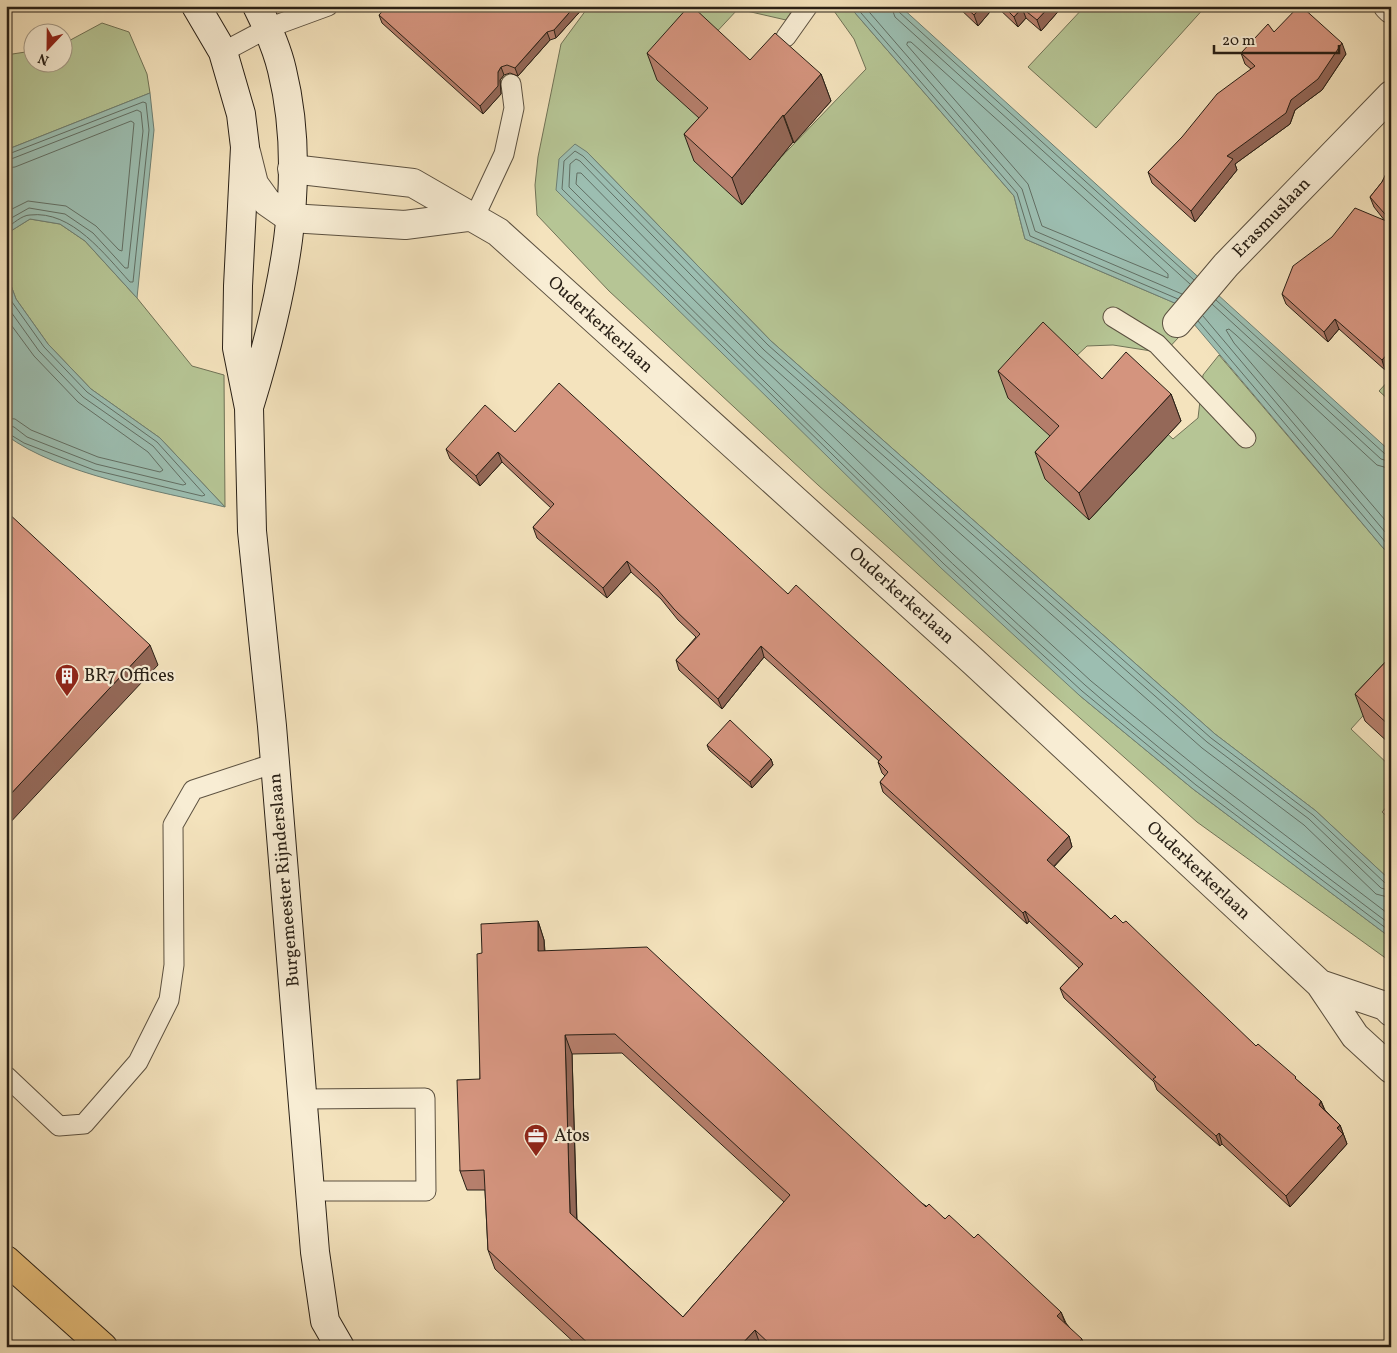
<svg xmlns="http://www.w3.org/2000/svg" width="1397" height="1353" font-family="Vollkorn,serif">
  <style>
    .green { fill: #b6c595; stroke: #707256 }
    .water { fill: #9cbeb1; stroke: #6e7f73 }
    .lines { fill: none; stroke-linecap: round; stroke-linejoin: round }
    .shore { stroke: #626f64; stroke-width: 1 }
    .lane-casing { stroke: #5c5140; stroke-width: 21 }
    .street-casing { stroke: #5c5140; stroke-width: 30 }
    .secondary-casing { stroke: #292016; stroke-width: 30 }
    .highway-casing { stroke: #292016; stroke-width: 30 }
    .lane { stroke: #f8edd4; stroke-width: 19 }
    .street { stroke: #f8edd4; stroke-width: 28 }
    .secondary { stroke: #f8edd4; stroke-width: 28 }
    .highway { stroke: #eac27e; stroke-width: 28 }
    .wall { fill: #b67f6c; stroke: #292016; fill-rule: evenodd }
    .shaded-wall { fill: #946858; stroke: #292016 }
    .building { fill: #d4947e; stroke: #292016; fill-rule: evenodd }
    .labels { text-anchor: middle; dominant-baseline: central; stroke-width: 4.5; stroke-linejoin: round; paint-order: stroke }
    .street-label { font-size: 18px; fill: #292016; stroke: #f8edd4 }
    .poi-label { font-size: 18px; fill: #292016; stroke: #f8edd4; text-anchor: start }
  </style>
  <rect width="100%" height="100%" fill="#f4e3bd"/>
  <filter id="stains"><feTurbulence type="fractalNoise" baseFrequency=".004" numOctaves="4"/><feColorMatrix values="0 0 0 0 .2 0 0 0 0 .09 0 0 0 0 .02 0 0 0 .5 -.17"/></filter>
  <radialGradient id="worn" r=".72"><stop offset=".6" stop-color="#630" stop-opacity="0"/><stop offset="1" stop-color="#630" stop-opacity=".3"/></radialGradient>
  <path class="green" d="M 589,6 L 795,6 L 786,20 L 738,9 L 669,83 L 727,139 L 739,201 L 866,69 L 854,39 L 834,11 L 839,6 L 849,6 L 1014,196 L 1025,239 L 1177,304 L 1193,322 L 1164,353 L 1113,345 L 1087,346 L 1057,374 L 1130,400 L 1173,439 L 1198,418 L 1203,375 L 1219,355 L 1384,549 L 1391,551 L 1391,685 L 1351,729 L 1391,767 L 1391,802 L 1382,812 L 1391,820 L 1391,881 L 1316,811 L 1215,734 L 771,341 L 587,152 L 1079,695 L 1193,789 L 1391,938 L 1391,962 L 1197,822 L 818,485 L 609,291 L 537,215 L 535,185 L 538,157 L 561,44 Z
    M 1085,6 L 1206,6 L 1096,128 L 1028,67 Z
    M 102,23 L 129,32 L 147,74 L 150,93 L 6,150 L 6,55 L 32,51 L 32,62 L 62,62 L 63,44 Z
    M 30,219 L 60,224 L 85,241 L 137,298 L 192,366 L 224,375 L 225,507 L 160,438 L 91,389 L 48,344 L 16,299 L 6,272 L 6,234 Z
    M 1391,378 L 1391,402 L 1379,391 Z"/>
  <path class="water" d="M 849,6 L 900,6 L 1391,452 L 1391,551 L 1384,549 L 1177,304 L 1025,239 L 1014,196 Z
    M 150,93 L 154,130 L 137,298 L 85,241 L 60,224 L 30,219 L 6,234 L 6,150 Z
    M 575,144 L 587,152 L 771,341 L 1215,734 L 1316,811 L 1391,881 L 1391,938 L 1193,789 L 1079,695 L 941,568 L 556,190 L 559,159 Z
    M 6,272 L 16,299 L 48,344 L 91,389 L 160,438 L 225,507 C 160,491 59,475 6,435 Z"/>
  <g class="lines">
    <path class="shore" d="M 855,6 L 1017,193 L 1030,236 L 1178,299
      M 864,6 L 1022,189 L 1035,231 L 1182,294
      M 891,6 L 895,17 L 1190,284
      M 897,6 L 899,12 L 1194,280
      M 908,42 L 911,42 L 1168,274 L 1168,278 L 1042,226 L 1028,184 L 907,45 Z
      M 6,155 L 143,102 L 146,103 L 149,130 L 133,282 L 130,282 C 105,255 72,210 30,215 C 22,215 13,224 6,228
      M 6,161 L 137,110 L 141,112 L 143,131 L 128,268 L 125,268 L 93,233 L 65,214 L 29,208 L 6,221
      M 6,168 L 15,167 L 131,121 L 134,123 L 122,251 L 119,250 L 96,226 L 66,206 L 28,201 L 6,212
      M 6,287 L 12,302 L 44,347 L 87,392 L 157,442 L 205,495 L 202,496 L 94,470 L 24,443 L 6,432
      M 1216,300 L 1385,454 L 1391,456
      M 1212,304 L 1381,459 L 1391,462
      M 6,305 L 39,351 L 83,397 L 153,446 L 186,484 L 183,485 L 96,464 L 27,437 L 14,427 L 6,425
      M 1203,316 L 1391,539
      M 6,318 L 34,356 L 78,402 L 148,452 L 163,470 L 160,472 L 98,457 L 31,430 L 15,419 L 6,418
      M 1198,321 L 1387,544 L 1391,546
      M 1391,469 L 1377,465 L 1236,335 L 1229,329 L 1226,330 L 1234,343 L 1391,527
      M 1391,885 L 1385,883 L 1313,815 L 1211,738 L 768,345 L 583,156 L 575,151 L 564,161 L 562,189 L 944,564 L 1082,691 L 1196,785 L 1391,932
      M 1391,891 L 1381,888 L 1309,819 L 1207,742 L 764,350 L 580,161 L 576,159 L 570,164 L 569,187 C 738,355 906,526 1085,685 C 1182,771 1288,847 1391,925
      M 1391,898 L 1376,894 L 1304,825 L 1202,748 L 759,355 L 581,173 L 577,173 L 576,184 L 953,554 L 1091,681 L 1205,774 L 1391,916"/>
    <defs>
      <path id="lane" d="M 786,37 L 808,6
        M 223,52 L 268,28 L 328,6
        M 475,216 L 504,154 L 514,108 L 511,84
        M 1113,317 L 1157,344 L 1246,438
        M 6,1076 L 59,1126 L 84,1124 L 138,1062 L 169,1000 L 174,965 L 173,825 L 193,790 L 275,763
        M 303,1099 L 425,1098 L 426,1191 L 310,1191"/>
      <path id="street" d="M 1388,6 L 1391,9
        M 246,152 L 254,184 L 267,202 L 290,218 L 405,225 L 475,216
        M 292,169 L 413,183 L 498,232 L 974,662 L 1320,984 L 1355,1036 L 1391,1069
        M 1177,323 L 1226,265 L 1391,95
        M 1320,984 L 1385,1006 L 1391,1012"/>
      <path id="secondary" d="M 196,6 L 223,52 L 241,114 L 245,147 L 238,286 L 237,348 L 249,408 L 252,531 L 272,726 L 315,1252 L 325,1321 L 340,1347
        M 250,404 C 282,299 309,180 282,70 C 277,48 267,26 257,6"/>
      <path id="highway" d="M 6,1260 L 103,1347"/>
    </defs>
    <use href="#lane" class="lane-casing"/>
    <use href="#street" class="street-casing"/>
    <use href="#secondary" class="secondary-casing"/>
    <use href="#highway" class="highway-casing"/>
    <use href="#lane" class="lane"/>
    <use href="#street" class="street"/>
    <use href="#secondary" class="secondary"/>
    <use href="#highway" class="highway"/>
  </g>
  <path class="wall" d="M 585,6 L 556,38 L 550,40 L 518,76 L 510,73 L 504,75 L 500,80 L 501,94 L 483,114 L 382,23 L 379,15 Z
    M 957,6 L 995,6 L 978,26 Z
    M 996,6 L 1063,6 L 1041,31 L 1026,18 L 1018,27 Z
    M 1274,32 L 1346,54 L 1322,90 L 1295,110 L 1290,124 L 1235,164 L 1237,170 L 1195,222 L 1152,183 L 1148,172 L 1251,69 L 1245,64 L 1241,53 Z
    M 647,53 L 750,60 L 821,74 L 831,101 L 794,143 L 793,142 L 742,205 L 694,161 L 684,134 L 699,118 L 657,80 Z
    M 1391,166 L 1391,364 L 1385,370 L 1339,329 L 1328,342 L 1286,304 L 1282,294 L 1385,221 L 1374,207 L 1370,197 L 1382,182 Z
    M 998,371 L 1102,379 L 1171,394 L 1181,421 L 1089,520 L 1045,479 L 1035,452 L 1050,436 L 1008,398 Z
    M 515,432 L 788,594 L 1069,836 L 1072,847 L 1054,867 L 1111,919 L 1256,1046 L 1297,1080 L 1321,1101 L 1325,1110 L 1340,1125 L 1347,1144 L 1290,1207 L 1222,1144 L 1220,1146 L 1157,1090 L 1154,1082 L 1064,998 L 1060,988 L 1079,968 L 1029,921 L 1027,924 L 883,792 L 880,782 L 885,776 L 882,773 L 878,762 L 879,761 L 764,657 L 722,709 L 679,670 L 676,660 L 696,637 L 678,620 L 661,599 L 631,572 L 607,598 L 537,538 L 533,527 L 551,508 L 502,462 L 480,486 L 450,459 L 446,449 Z
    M 1391,656 L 1391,745 L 1365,721 L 1355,694 Z
    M 707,745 L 771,759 L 773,765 L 752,788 L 709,750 Z
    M 538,921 L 544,940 L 545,951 L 974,1238 L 1061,1312 L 1066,1323 L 1085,1347 L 579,1347 L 495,1269 L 488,1250 L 485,1190 L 467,1190 L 460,1171 L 480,1079 L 482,953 ZM 622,1053 L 784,1202 L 683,1317 L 577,1219 L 572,1054 Z"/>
  <path class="shaded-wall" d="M 575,6 L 585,6 L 556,38 L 554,30 Z
    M 982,6 L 995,6 L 978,26 L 974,15 Z
    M 1050,6 L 1063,6 L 1041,31 L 1037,20 Z
    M 1022,8 L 1026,18 L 1018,27 L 1014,17 Z
    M 547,32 L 550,40 L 518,76 L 515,68 Z
    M 1342,43 L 1346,54 L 1322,90 L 1295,110 L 1290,124 L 1235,164 L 1237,170 L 1195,222 L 1191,211 L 1227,156 L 1291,100 Z
    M 501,67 L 504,75 L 500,80 L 501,94 L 483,114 L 480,106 L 498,72 Z
    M 821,74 L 831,101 L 794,143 L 784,116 Z
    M 783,115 L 793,142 L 742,205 L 732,178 Z
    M 1335,319 L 1339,329 L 1328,342 L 1324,332 Z
    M 1391,350 L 1391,364 L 1385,370 L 1382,360 Z
    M 1171,394 L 1181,421 L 1089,520 L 1079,493 Z
    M 498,452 L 502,462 L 480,486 L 476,476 Z
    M 627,561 L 631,572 L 607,598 L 603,588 Z
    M 150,645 L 158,665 L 6,827 L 6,799 Z
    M 761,646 L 764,657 L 722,709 L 718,699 Z
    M 771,759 L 773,765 L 752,788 L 750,782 Z
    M 1069,836 L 1072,847 L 1050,870 L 1047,860 Z
    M 1025,911 L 1029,921 L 1027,924 L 1023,913 Z
    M 538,921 L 544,940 L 545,970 L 538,951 Z
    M 565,1035 L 572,1054 L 577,1232 L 570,1213 Z
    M 1321,1101 L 1325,1112 L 1319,1105 Z
    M 1340,1125 L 1347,1144 L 1290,1207 L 1286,1196 Z
    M 1219,1133 L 1222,1144 L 1220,1146 L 1216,1136 Z
    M 1061,1312 L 1068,1331 L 1057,1316 Z
    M 755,1330 L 761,1347 L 739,1347 Z
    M 1082,1339 L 1085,1347 L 1080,1347 L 1078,1343 Z"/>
  <path class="building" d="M 387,6 L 575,6 L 554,30 L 547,32 L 515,68 L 507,65 L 501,67 L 498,72 L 498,86 L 480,106 L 379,15 Z
    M 689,6 L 692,6 L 750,60 L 775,33 L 821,74 L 784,116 L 783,115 L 732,178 L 684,134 L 708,108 L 647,53 Z
    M 964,6 L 982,6 L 974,15 Z
    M 1003,6 L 1050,6 L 1037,20 L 1022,8 L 1014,17 Z
    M 1299,6 L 1301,6 L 1342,43 L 1318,79 L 1291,100 L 1286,113 L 1227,156 L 1233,159 L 1191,211 L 1148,172 L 1182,137 L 1217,94 L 1255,66 L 1241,53 L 1268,24 L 1274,32 Z
    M 1391,166 L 1391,221 L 1370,197 L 1382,182 L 1389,167 Z
    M 1355,208 L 1391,223 L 1391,350 L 1382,360 L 1335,319 L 1324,332 L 1282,294 L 1293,266 L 1332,237 Z
    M 1043,322 L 1102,379 L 1126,352 L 1171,394 L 1079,493 L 1035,452 L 1059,426 L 998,371 Z
    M 559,383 L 788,594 L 796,585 L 1069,836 L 1047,860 L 1111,919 L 1115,915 L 1123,923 L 1126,921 L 1256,1046 L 1258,1044 L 1296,1077 L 1295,1078 L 1321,1101 L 1319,1105 L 1340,1125 L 1337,1128 L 1343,1134 L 1286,1196 L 1219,1133 L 1216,1136 L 1153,1079 L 1156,1077 L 1060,988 L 1083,964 L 1025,911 L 1023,913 L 880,782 L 888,772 L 878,762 L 882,757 L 761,646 L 718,699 L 676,660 L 700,634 L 674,609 L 657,589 L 627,561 L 603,588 L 533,527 L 554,504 L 498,452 L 476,476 L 446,449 L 485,405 L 515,432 Z
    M 6,511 L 150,645 L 6,799 Z
    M 1391,656 L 1391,727 L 1355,694 Z
    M 730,720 L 771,759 L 750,782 L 707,745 Z
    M 538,921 L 538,951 L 647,947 L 926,1207 L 929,1204 L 945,1219 L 949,1215 L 974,1238 L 978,1234 L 1061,1312 L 1057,1316 L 1082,1339 L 1078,1343 L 1083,1347 L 773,1347 L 755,1330 L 739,1347 L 592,1347 L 488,1250 L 484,1170 L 460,1171 L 457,1080 L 480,1079 L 477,954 L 482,953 L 481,924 ZM 615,1034 L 790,1195 L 683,1317 L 570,1213 L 565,1035 Z"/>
  <defs>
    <symbol id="building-pin" viewBox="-11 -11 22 30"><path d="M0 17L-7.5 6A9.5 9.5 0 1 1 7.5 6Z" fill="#8f2418" stroke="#f8edd4"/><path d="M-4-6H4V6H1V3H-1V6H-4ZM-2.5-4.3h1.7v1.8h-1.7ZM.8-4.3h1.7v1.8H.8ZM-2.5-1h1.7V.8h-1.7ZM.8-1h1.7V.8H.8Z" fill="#fff"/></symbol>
    <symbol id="office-pin" viewBox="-11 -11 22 30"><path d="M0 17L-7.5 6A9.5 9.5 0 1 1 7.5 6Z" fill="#8f2418" stroke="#f8edd4"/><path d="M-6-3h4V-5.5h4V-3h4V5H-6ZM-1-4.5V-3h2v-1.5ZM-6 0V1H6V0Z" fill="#fff"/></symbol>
  </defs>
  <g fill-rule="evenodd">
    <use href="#building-pin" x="53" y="662" width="28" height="38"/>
    <use href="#office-pin" x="522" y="1122" width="28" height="38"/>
  </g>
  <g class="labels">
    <g class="street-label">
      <text transform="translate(1272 218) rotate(-46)">Erasmuslaan</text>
      <text transform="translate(600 325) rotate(42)">Ouderkerkerlaan</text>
      <text transform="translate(901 596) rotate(42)">Ouderkerkerlaan</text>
      <text transform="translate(1198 871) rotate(43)">Ouderkerkerlaan</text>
      <text transform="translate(285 880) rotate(-95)">Burgemeester Rijnderslaan</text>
    </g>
    <g class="poi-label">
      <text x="84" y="676">BR7 Offices</text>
      <text x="554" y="1136">Atos</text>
    </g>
  </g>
  <rect width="1397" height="1353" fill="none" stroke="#f4e3bd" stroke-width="25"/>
  <rect x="8" y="8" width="1382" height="1338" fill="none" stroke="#292016" stroke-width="2.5"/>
  <rect x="12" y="12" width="1372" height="1328" fill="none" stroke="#292016"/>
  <g transform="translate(48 48) rotate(202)"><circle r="24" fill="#f8edd4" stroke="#a59b88"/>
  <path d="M0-4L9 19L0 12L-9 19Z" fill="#8f2418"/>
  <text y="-8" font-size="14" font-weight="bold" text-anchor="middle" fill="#292016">N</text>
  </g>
  <path d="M1214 45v8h125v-8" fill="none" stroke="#292016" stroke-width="2.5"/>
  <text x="1222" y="45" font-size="15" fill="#292016" stroke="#f8edd4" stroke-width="4" paint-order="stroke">20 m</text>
  <rect width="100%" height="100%" filter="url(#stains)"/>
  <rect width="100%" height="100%" fill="url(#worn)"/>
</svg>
